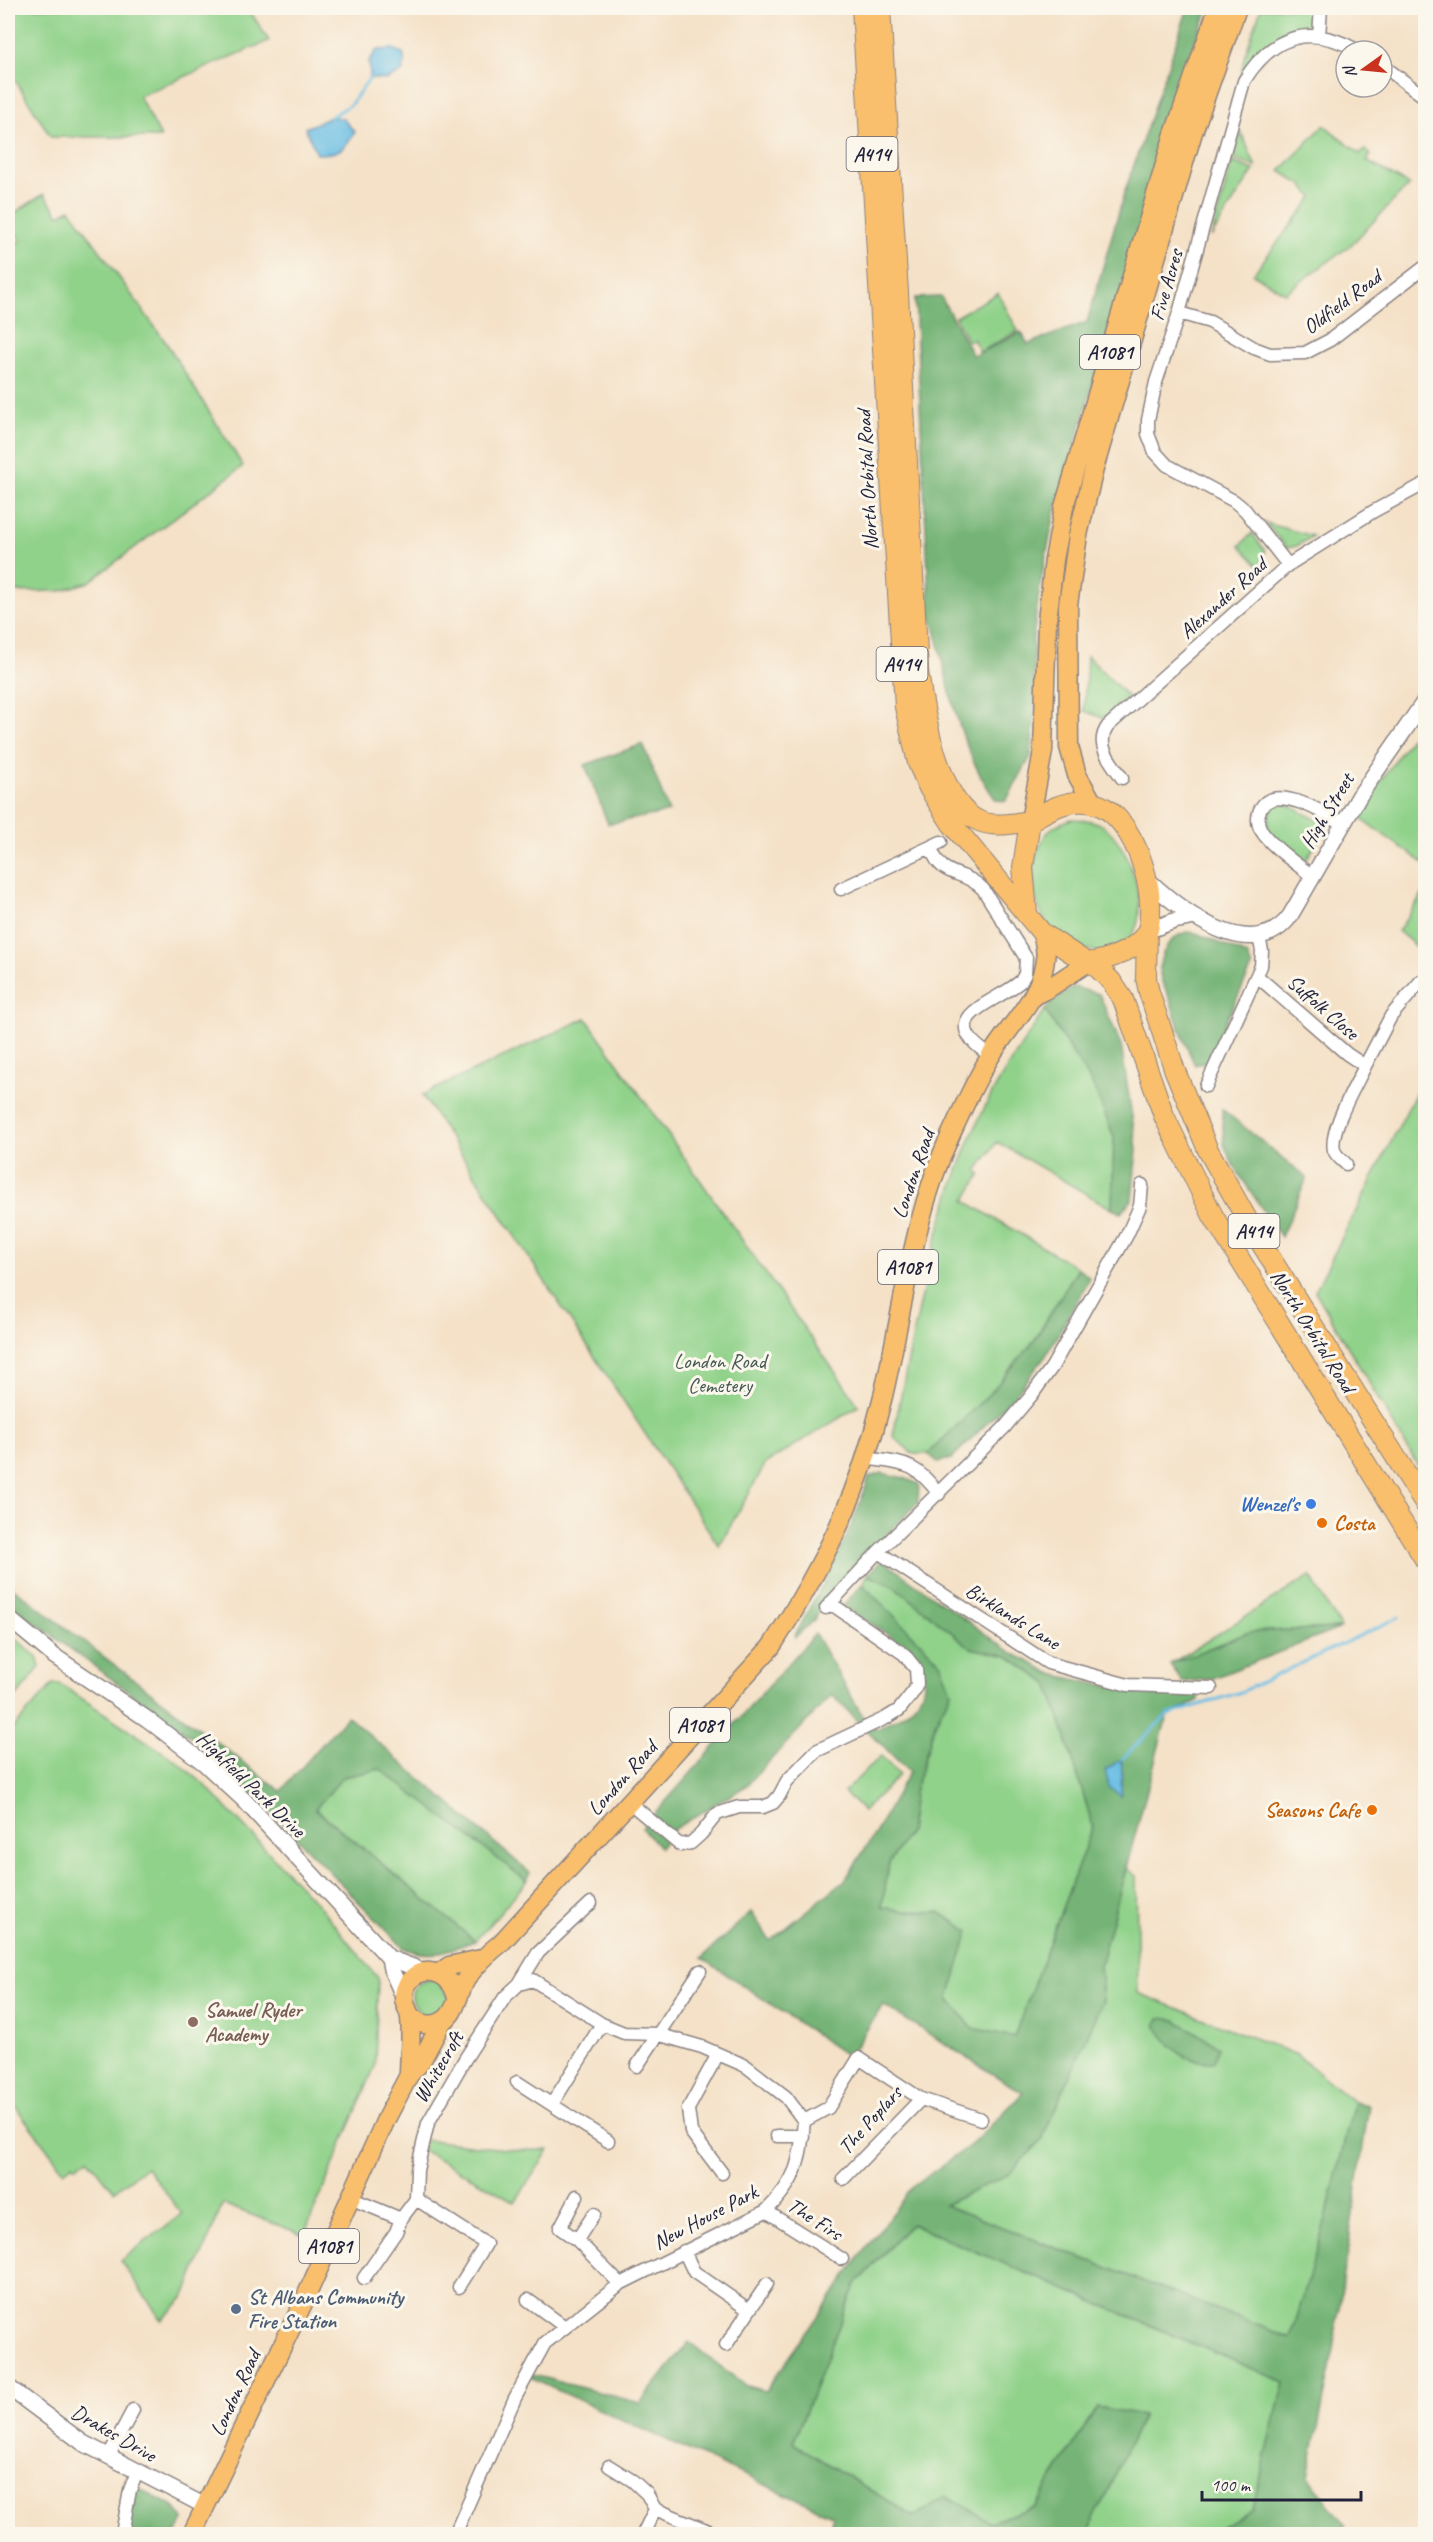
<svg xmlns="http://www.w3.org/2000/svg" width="1433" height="2542" font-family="Caveat,sans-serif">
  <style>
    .green { fill: #90d28a; stroke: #597a62; stroke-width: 1.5 }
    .forest { fill: #74b476; stroke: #4b6b58; stroke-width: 1.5 }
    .water { fill: #67bde4; stroke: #447090; stroke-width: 1.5 }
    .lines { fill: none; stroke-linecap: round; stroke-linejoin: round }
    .stream { stroke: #67bde4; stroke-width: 3 }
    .minor-casing { stroke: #8b8281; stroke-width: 15 }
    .tertiary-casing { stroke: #8b8281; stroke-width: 18 }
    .primary-casing { stroke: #8b8281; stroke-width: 21 }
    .trunk-casing { stroke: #8b8281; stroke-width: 22 }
    .minor { stroke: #fff; stroke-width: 12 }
    .tertiary { stroke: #fff; stroke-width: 15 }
    .primary { stroke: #f9bf6d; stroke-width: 18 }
    .trunk { stroke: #f9bf6d; stroke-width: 20 }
    .shop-dot { fill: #3f7fe0; stroke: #fbf7ec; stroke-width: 2 }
    .food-dot { fill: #e8710a; stroke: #fbf7ec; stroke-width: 2 }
    .education-dot { fill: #8d6e63; stroke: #fbf7ec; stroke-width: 2 }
    .service-dot { fill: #5c6f8a; stroke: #fbf7ec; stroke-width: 2 }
    .labels { text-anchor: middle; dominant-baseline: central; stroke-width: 6; stroke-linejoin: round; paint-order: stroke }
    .shield { fill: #fbf7ec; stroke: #636270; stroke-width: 1.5 }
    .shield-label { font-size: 20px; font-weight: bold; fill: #22223b }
    .street-label { font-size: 21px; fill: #22223b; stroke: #fbf7ec }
    .park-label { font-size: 21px; fill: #435753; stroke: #fbf7ec }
    .shop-label { font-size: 21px; font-weight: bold; fill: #366cbe; stroke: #fbf7ec; text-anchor: end }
    .food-label { font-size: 21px; font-weight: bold; fill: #c56008; stroke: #fbf7ec; text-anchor: start }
    .education-label { font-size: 21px; font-weight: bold; fill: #785e54; stroke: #fbf7ec; text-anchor: start }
    .service-label { font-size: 21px; font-weight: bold; fill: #4e5e75; stroke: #fbf7ec; text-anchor: start }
  </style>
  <rect width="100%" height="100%" fill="#fbf7ec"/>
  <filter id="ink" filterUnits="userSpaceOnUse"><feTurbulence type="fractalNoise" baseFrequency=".0167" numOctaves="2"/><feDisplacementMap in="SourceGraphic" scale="12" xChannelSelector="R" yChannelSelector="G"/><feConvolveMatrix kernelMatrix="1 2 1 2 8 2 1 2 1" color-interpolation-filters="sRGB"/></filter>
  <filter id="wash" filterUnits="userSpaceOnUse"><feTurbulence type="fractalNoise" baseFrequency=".008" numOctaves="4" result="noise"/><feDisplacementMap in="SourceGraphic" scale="24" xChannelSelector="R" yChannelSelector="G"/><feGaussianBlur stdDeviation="1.35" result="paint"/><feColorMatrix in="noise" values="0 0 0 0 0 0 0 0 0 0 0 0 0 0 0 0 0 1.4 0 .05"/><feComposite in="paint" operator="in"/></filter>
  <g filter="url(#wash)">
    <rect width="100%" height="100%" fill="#f4e1c7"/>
    <path class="green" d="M 8,8 L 248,8 L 269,41 L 139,96 L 161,137 L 51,137 L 8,69 Z
      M 1261,8 L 1317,8 L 1316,18 L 1312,25 L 1307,30 L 1291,34 L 1241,79 L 1243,62 Z
      M 1324,125 L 1360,154 L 1365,150 L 1371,155 L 1367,161 L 1409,185 L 1351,245 L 1285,293 L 1253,274 L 1313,197 L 1302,185 L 1280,171 Z
      M 1241,132 L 1256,167 L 1233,159 Z
      M 1232,162 L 1254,170 L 1211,237 Z
      M 44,194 L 59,215 L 70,209 L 167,344 L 243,466 L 89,582 L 60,591 L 8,592 L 8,249 L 21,240 L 8,223 L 8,217 Z
      M 998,293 L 1018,331 L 980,352 L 973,339 L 968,342 L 955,317 Z
      M 1265,523 L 1313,536 L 1297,546 L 1287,548 Z
      M 1252,533 L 1265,551 L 1262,569 L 1240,546 Z
      M 1087,656 L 1128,697 L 1103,718 L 1084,711 Z
      M 1425,717 L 1425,864 L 1357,816 Z
      M 1279,800 L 1327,825 L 1306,861 L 1267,832 L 1270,812 Z
      M 1071,819 C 1082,819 1094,820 1103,826 C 1129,843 1152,911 1131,937 C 1125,944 1110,949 1102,953 C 1081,949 1064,942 1049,925 C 1028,901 1028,852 1051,829 C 1056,824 1065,822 1071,819 Z
      M 1425,891 L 1425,954 L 1398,931 Z
      M 1045,1010 L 1093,1085 L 1114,1137 L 1112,1209 L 997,1142 L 977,1171 L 981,1174 L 965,1201 L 1078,1268 L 1034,1341 L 993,1390 L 928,1454 L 913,1454 L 893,1436 C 914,1331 932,1227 975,1128 C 993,1086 1020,1048 1045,1010 Z
      M 586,1018 L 859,1406 L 766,1463 L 719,1546 L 422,1095 Z
      M 1423,1079 L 1426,1081 L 1425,1478 L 1315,1291 Z
      M 867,1575 L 894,1586 L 971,1648 L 1008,1656 L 1048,1684 L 1062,1725 L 1093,1826 L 1014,2037 L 972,2028 L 949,1998 L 939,1912 L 905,1911 L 882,1907 L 889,1863 L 909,1832 L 914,1792 L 936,1721 L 951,1692 L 863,1584 Z
      M 1310,1576 L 1341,1628 L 1250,1632 L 1170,1664 Z
      M 8,1632 L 37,1657 L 40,1667 L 8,1707 Z
      M 53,1684 L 60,1684 L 178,1762 L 206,1786 L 321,1908 L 378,1978 L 375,2066 L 304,2235 L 223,2204 L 184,2298 L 162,2320 L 120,2261 L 182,2214 L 146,2167 L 114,2191 L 88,2158 L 75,2167 L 73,2164 L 64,2171 L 8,2097 L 8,1734 Z
      M 881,1756 L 899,1775 L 863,1811 L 844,1792 Z
      M 380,1769 L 527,1881 L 475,1941 L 315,1808 L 343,1777 Z
      M 1126,1868 L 1136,1876 L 1138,1993 L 1297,2055 L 1354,2102 L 1325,2222 L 1291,2338 L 944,2205 L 1009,2174 L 1103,2001 L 1100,1965 Z
      M 435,1978 L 450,1997 L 442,2013 C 437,2014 432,2017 427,2016 C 415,2014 406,1994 417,1985 C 421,1981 430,1980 435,1978 Z
      M 426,2140 C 467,2144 507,2152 549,2150 L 515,2202 L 422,2150 Z
      M 910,2224 L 1284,2382 L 1253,2509 L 1209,2534 L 1087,2534 L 1142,2415 L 1097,2407 L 1035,2507 L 990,2522 L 947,2496 L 914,2517 L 793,2443 L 855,2285 Z"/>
    <path class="forest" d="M 1188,8 L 1209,8 L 1192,49 L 1160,155 L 1054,517 L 1040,585 L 1033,638 L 1035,709 L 1031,756 L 1006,801 L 996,800 C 970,765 956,719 946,676 C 941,655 938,635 930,614 L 915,298 L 941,297 L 973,356 L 1021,332 L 1028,344 L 1087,322 L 1124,194 Z
      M 643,744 L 669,812 L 608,824 L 585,765 Z
      M 1186,932 L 1196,933 L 1247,955 L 1252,967 L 1207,1061 L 1195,1065 C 1185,1045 1178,1025 1171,1003 C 1169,996 1165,989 1162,982 C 1155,961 1166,939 1186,932 Z
      M 1074,987 L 1099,994 L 1121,1045 L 1137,1149 L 1132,1200 L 1121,1213 L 1112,1209 L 1114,1137 L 1093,1085 L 1045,1010 L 1053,1001 Z
      M 1222,1109 L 1307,1178 L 1281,1237 L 1233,1165 L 1224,1144 Z
      M 1078,1268 L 1090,1278 L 1045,1357 L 1015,1395 L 951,1459 L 938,1462 L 928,1454 L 993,1390 L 1034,1341 Z
      M 881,1473 L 904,1478 L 919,1484 L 918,1503 L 838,1584 L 813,1621 L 794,1638 C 803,1616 816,1598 827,1577 C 844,1545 858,1511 869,1477 Z
      M 882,1560 L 1011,1652 L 1052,1674 L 1095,1684 L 1161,1692 L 1197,1692 L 1199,1700 L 1167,1716 L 1100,1965 L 1103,2001 L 1041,2141 L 1009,2174 L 944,2205 L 1291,2338 L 1325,2222 L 1354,2102 L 1369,2105 L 1330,2369 L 1308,2476 L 1346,2526 L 1334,2534 L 1209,2534 L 1253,2508 L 1284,2382 L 911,2224 L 855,2285 L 793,2443 L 914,2517 L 947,2496 L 990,2522 L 1035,2507 L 1097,2407 L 1143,2415 L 1087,2534 L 829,2534 L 834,2516 L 532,2379 L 529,2374 L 640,2403 L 689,2342 L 746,2386 L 766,2391 L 860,2256 L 912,2187 L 972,2144 L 1023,2093 L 883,2005 L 849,2057 L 702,1958 L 751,1912 L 770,1941 L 845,1880 L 876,1832 L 909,1772 L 832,1695 L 746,1786 L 674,1829 L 660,1848 L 642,1828 L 815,1634 L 865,1720 L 877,1729 C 886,1724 897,1719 905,1713 C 962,1668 875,1627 842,1606 L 862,1584 L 940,1662 L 951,1692 L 936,1721 L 914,1792 L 909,1832 L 889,1863 L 882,1907 L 905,1911 L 939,1912 L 969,1931 L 949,1998 L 972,2028 L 1014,2037 L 1093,1826 L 1062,1725 L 1048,1684 L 1008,1656 L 971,1648 L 894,1586 L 867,1575 Z
      M 8,1584 L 281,1791 L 347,1716 L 530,1873 L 527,1881 L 380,1769 L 343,1777 L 315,1809 L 475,1941 C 448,1950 431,1960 404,1948 L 214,1754 L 8,1603 Z
      M 1341,1628 L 1211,1679 L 1182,1682 L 1170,1664 L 1249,1632 Z
      M 1160,2018 L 1176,2020 L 1219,2047 L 1214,2062 C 1182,2063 1173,2049 1156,2026 Z
      M 133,2489 L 140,2489 L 176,2508 L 184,2519 L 176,2534 L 126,2534 Z"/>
    <path class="water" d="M 393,49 L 403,53 L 405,63 L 402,72 L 386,80 L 370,78 L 369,61 L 377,50 Z
      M 331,117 L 342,118 L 355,132 C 343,151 339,154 317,154 L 305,128 Z
      M 1122,1759 L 1121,1796 L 1109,1787 L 1105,1770 Z"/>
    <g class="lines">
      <path class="stream" d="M 331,117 L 351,104 L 370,78
        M 1122,1759 L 1167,1715 L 1241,1692 L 1399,1617"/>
    </g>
  </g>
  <g filter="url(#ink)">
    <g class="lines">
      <defs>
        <path id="minor" d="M 1319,36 L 1321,8
          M 1382,65 L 1426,98
          M 1179,313 L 1210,322 L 1254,348 L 1270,354 L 1305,353 L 1330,340 L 1426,266
          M 1288,565 L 1245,510 L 1234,501 L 1167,465 L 1155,452 L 1148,434 L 1148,420 L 1156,382 L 1179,313 L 1244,81 C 1272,35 1310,23 1358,51
          M 1122,778 C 1111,761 1094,745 1108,726 L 1288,565 L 1374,511 L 1426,483
          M 931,848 C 942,880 962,868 983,889 L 1026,958 L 1025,974 L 1021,981 C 993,1005 931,1017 991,1056
          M 1312,876 C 1298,865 1269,845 1261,830 C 1257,824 1257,815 1261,808 C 1275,783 1325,813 1343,824
          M 841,889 L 941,842
          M 1257,976 L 1347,1054 L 1365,1066 C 1356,1085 1329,1130 1334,1150 C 1336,1156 1342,1160 1346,1164
          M 1365,1066 L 1391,1016 L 1421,981
          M 1206,1086 L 1261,966 L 1262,951 L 1259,937
          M 865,1458 C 904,1464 914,1461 939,1494
          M 878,1552 L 1048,1663 L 1128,1685 L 1211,1688
          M 826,1608 L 878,1552 L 1004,1428 L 1031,1396 L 1052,1367 L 1127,1235 L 1140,1206 L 1142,1185
          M 630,1803 L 680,1845 L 691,1843 L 701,1834 L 717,1814 L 739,1807 L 763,1807 L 773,1803 L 779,1796 L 787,1781 L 816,1751 L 886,1718 L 899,1710 L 914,1691 L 917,1684 L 916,1669 L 904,1654 L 830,1603
          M 519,1984 L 538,1953 L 591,1903
          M 718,2054 L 688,2109 L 691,2132 L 722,2173
          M 637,2066 L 700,1971
          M 517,2082 L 608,2141
          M 921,2099 L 981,2119
          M 552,2104 L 602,2024
          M 804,2121 L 828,2108 L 859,2058 L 921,2099 L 843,2179
          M 777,2136 L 803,2136
          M 577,2196 L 560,2228 L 577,2240 L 620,2284
          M 350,2198 L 401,2219 L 416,2199 L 417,2170 L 428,2123 L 465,2059 L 505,1997 L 519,1984 L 533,1980 L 602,2024 L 624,2033 L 657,2034 L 702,2047 L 746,2066 L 786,2097 L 804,2121 C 800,2163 797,2180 766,2211 L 620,2284 L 545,2343 L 515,2398 L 455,2534
          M 416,2199 L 486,2244 L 459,2287
          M 766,2211 L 842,2259
          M 577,2240 L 594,2214
          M 684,2251 L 694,2272 L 749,2310
          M 364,2278 L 396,2232 L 401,2219
          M 528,2300 L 565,2327
          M 726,2345 L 767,2284
          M 108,2457 L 133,2410
          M 609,2466 L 633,2481 L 647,2494 L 655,2509 L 716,2534
          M 122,2534 L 130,2490 L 137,2472
          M 643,2534 L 655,2509"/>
        <path id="tertiary" d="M 1148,880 C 1181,911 1253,967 1290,916 L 1360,795 L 1426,699
          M 1147,931 L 1174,921 L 1195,917
          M 8,1618 L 54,1656 L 147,1719 L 204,1763 L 244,1800 L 389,1958 L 413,1967 L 421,1973
          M 389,1958 L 391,1969 L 404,1998
          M 8,2387 L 83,2443 L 205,2506"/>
        <path id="primary" d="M 1093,803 L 1077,775 L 1069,747 L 1068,605 L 1078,535 L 1094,469 L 1193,132 L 1237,8
          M 1030,821 L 1043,751 L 1047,621 L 1054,560 L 1064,507 L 1173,137 L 1218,8
          M 1035,995 L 1049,988 L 1087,963
          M 439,1973 L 449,1966 L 481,1959
          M 410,2015 C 416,2022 425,2026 435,2024 C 458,2019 456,1993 468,1976 C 478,1963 488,1953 501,1943 L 771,1647 C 823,1567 861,1490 883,1396 C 904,1308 912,1217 951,1134 C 963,1108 975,1081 990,1057 C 1009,1025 1041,998 1045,960 C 1047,951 1044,942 1042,933
          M 409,2075 C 409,2056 412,2037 410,2018 C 409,2009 403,2004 404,1995 C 408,1962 452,1965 457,1999
          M 192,2534 L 304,2301 L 387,2117 L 409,2075 L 420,2063 L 442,2022"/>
        <path id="trunk" d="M 862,8 L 905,707 L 918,763 L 929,788 L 952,824 L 1042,933 L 1087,963 C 1108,960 1136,951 1147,932 C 1151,924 1150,912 1150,904 C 1149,870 1127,805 1086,802 C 1065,800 1046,811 1030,821 L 1023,867 L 1027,913
          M 880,8 L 898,293 L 918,671 C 923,710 939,804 979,821 C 995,828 1014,823 1030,821
          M 1147,931 L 1146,978 L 1149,992 L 1175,1071 L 1208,1150 L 1254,1232 L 1426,1505
          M 1092,962 L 1111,981 L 1123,999 L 1164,1116 L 1213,1216 L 1426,1561"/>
      </defs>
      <use href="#minor" class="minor-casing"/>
      <use href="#tertiary" class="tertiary-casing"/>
      <use href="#primary" class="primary-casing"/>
      <use href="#trunk" class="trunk-casing"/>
      <use href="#minor" class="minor"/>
      <use href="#tertiary" class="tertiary"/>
      <use href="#primary" class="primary"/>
      <use href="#trunk" class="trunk"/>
    </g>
  </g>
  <circle class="shop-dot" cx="1311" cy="1504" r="6"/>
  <g class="food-dot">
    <circle cx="1322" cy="1523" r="6"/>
    <circle cx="1372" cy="1810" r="6"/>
  </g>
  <circle class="education-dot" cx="193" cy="2022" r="6"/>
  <circle class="service-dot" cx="236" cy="2309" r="6"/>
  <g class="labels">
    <g class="shield">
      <rect x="846.5" y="137" width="51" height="34" rx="4.5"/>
      <rect x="1080" y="335" width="60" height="34" rx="4.5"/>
      <rect x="876.5" y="647" width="51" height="34" rx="4.5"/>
      <rect x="1228.5" y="1214" width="51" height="34" rx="4.5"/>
      <rect x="878" y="1250" width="60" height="34" rx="4.5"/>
      <rect x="670" y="1708" width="60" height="34" rx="4.5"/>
      <rect x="299" y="2229" width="60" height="34" rx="4.5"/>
    </g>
    <g class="shield-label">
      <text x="872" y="154">A414</text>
      <text x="1110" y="352">A1081</text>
      <text x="902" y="664">A414</text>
      <text x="1254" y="1231">A414</text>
      <text x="908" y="1267">A1081</text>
      <text x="700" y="1725">A1081</text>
      <text x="329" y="2246">A1081</text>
    </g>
    <g class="street-label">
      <text transform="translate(1166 285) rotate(-74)">Five Acres</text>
      <text transform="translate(1342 302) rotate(-37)">Oldfield Road</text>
      <text transform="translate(867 480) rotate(-93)">North Orbital Road</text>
      <text transform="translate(1223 598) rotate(-42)">Alexander Road</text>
      <text transform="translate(1327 811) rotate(-59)">High Street</text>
      <text transform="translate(1323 1007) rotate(41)">Suffolk Close</text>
      <text transform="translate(913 1174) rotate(-71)">London Road</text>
      <text transform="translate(1313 1331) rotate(58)">North Orbital Road</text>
      <text transform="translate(1013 1616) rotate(32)">Birklands Lane</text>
      <text transform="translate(622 1778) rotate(-48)">London Road</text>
      <text transform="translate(251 1784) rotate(44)">Highfield Park Drive</text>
      <text transform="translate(438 2067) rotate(-60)">Whitecroft</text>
      <text transform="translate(870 2120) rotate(-48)">The Poplars</text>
      <text transform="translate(705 2217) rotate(-28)">New House Park</text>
      <text transform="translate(815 2219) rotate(33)">The Firs</text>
      <text transform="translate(235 2393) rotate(-65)">London Road</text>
      <text transform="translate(114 2433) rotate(30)">Drakes Drive</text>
    </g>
    <g class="park-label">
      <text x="720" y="1361">London Road<tspan x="720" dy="24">Cemetery</tspan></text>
    </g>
    <g class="shop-label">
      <text x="1299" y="1504">Wenzel's</text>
    </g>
    <g class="food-label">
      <text x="1334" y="1523">Costa</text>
      <text x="1360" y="1810" text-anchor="end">Seasons Cafe</text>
    </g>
    <g class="education-label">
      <text x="205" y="2010">Samuel Ryder<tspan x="205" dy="24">Academy</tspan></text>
    </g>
    <g class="service-label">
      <text x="248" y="2297">St Albans Community<tspan x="248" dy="24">Fire Station</tspan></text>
    </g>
  </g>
  <rect width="1433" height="2542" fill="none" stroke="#fbf7ec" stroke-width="30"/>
  <g transform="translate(1364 69) rotate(255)"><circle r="28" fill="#fbf7ec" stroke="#a4a2a5" stroke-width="1.5"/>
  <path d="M0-4.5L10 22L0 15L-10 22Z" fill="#c8321e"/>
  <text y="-9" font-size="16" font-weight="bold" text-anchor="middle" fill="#22223b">N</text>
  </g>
  <path d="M1202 2491v9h159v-9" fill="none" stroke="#22223b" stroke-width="3"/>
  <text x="1211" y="2491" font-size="18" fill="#22223b" stroke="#fbf7ec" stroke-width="4.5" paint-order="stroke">100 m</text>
</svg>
